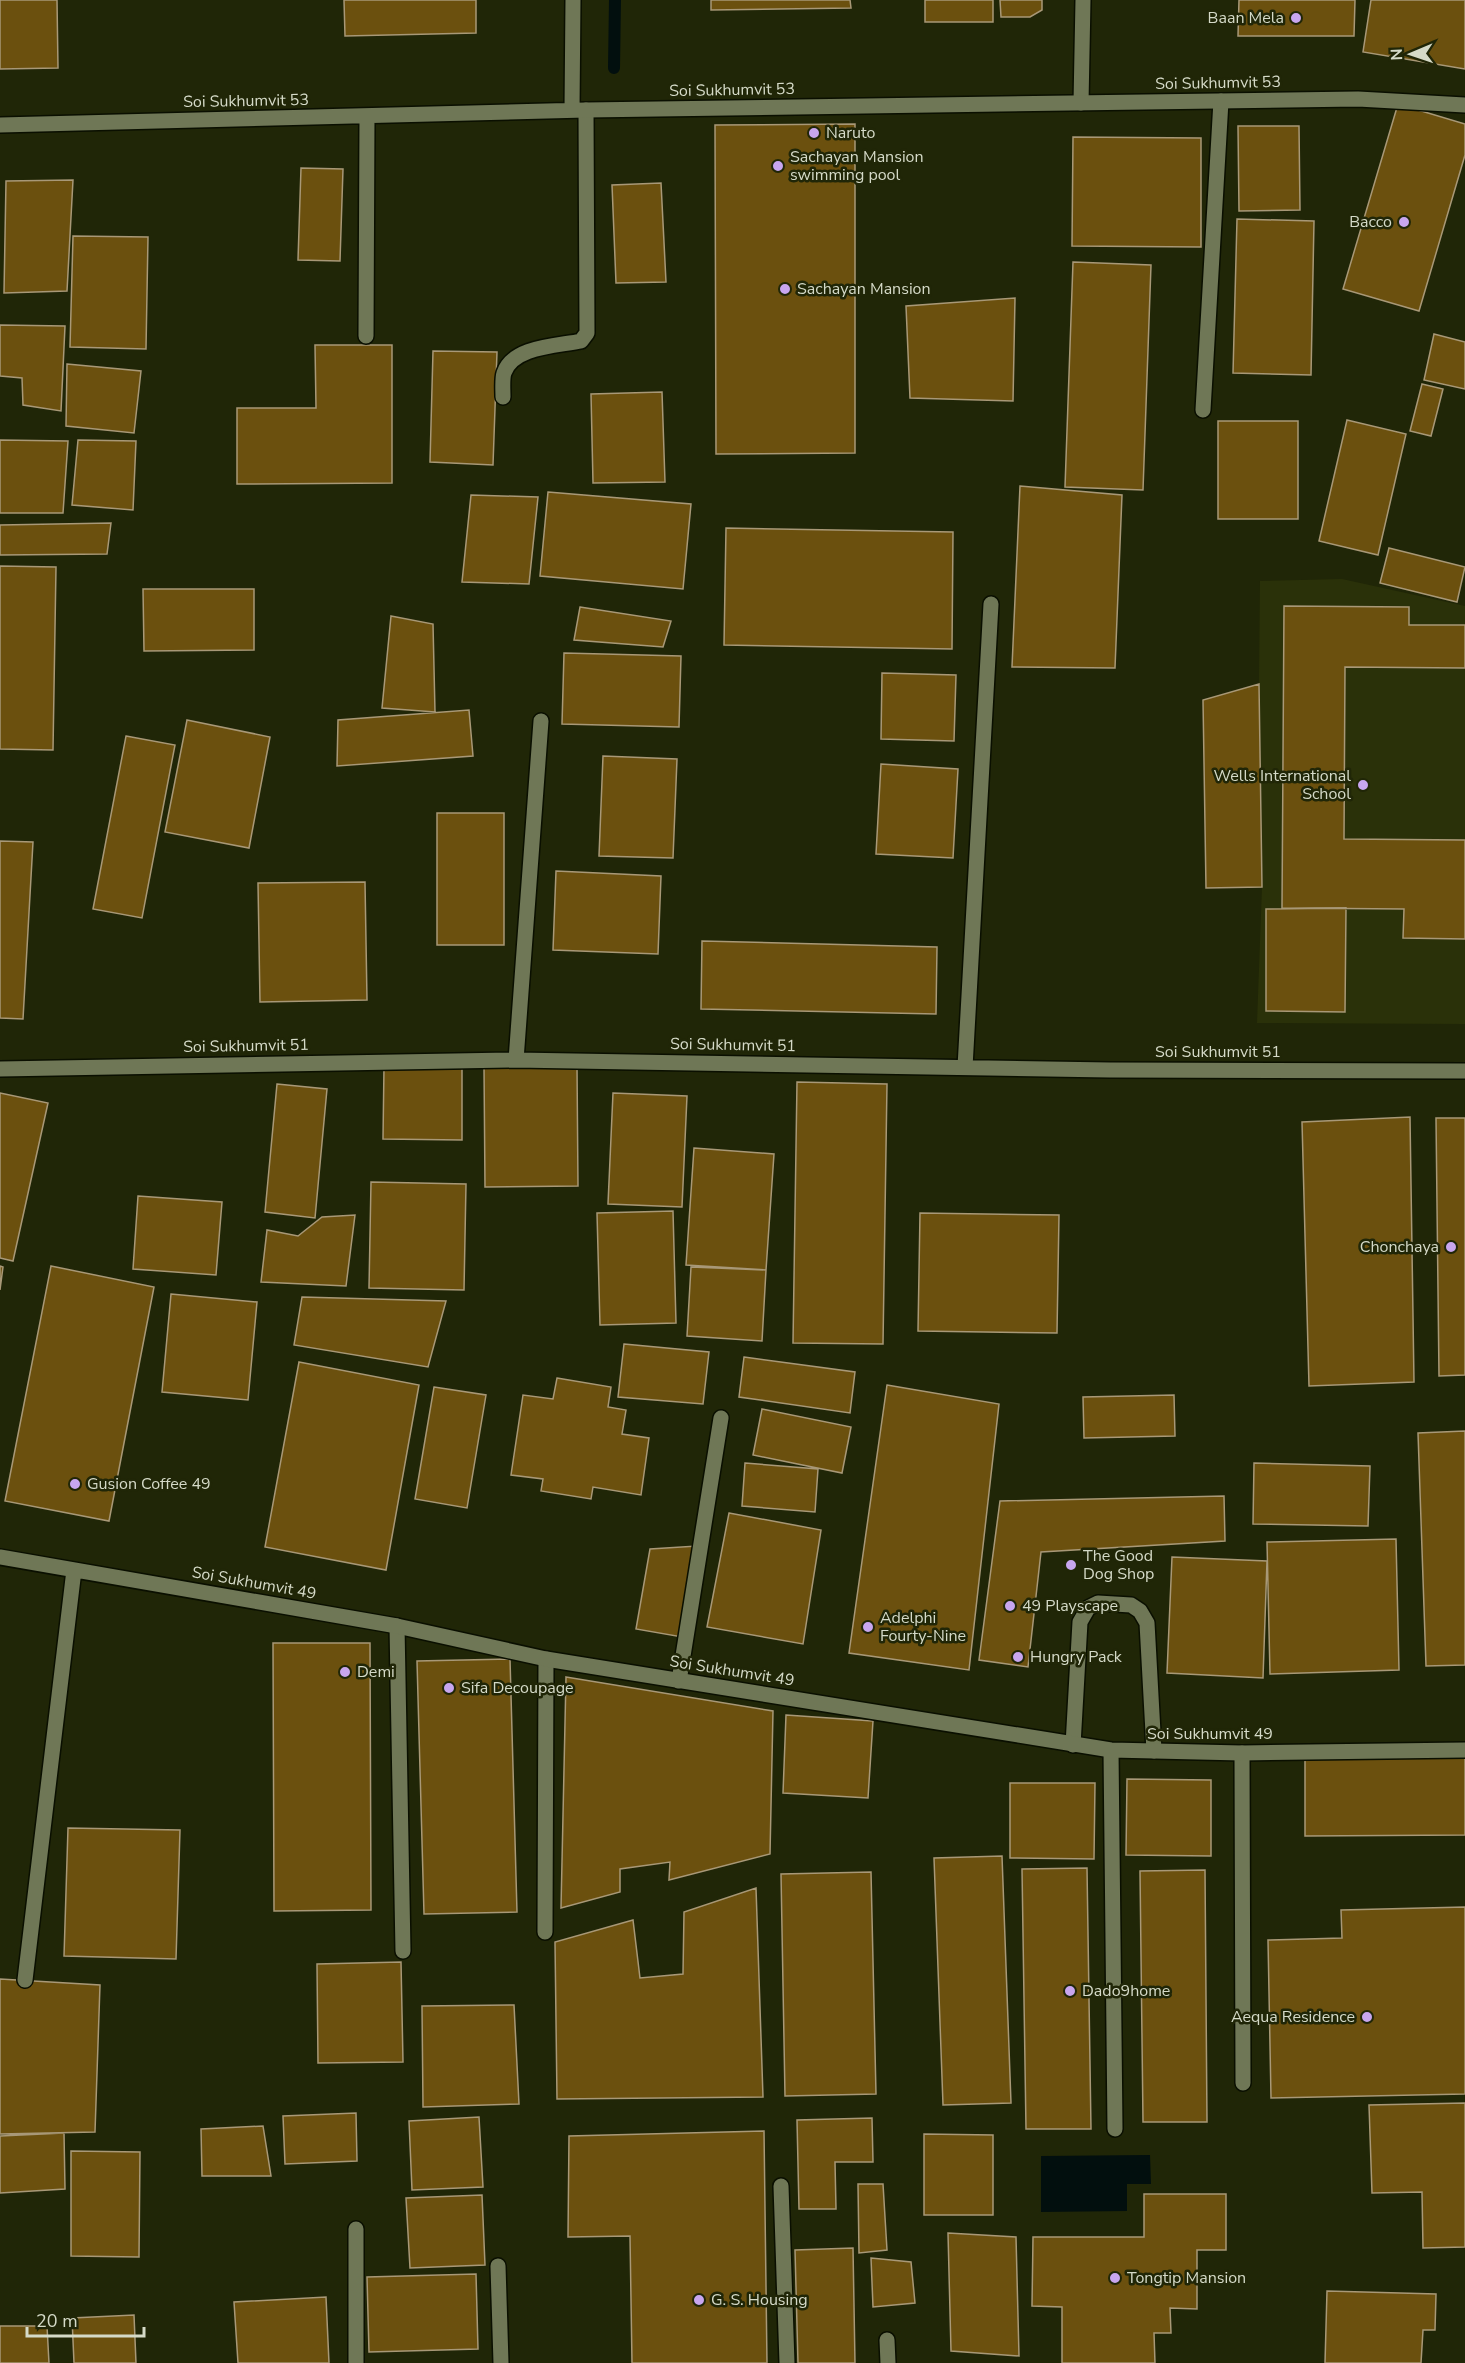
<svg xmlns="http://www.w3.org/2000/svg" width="1465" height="2363" font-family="'Nunito Sans',sans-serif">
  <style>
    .built { fill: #2a3109 }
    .water { fill: #020f0e }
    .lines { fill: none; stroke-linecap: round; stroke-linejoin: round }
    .stream { stroke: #020f0e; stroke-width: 12 }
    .building { fill: #6b500e; stroke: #a89877; stroke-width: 1.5 }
    .service-casing { stroke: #0a0f00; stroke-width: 18 }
    .minor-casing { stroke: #0a0f00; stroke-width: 18 }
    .service { stroke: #6f7756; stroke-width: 15 }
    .minor { stroke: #6f7756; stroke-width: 15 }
    .poi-dot { fill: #c8a6ef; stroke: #202607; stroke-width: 2 }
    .labels { text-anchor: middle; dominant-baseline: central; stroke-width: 5; stroke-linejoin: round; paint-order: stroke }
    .poi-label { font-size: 16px; fill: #d5dac8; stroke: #202607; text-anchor: start }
    .street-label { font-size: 16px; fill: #d5dac8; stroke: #202607 }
  </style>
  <rect width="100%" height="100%" fill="#202607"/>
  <path class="built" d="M 1342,579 L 1465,606 L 1465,1024 L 1257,1023 L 1262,887 L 1259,684 L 1260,581 Z"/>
  <path class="water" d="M 1150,2155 L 1151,2184 L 1127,2184 L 1127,2211 L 1041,2212 L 1041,2156 Z"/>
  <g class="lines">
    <path class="stream" d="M 614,68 L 615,0"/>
  </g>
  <path class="building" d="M 0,0 L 57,0 L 58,68 L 0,69 Z
    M 344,0 L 476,0 L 476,33 L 345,36 Z
    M 711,0 L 850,0 L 851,8 L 711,10 Z
    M 925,0 L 993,0 L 993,22 L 925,22 Z
    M 1000,0 L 1042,0 L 1042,10 L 1030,17 L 1001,17 Z
    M 1239,0 L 1355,0 L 1354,36 L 1238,36 Z
    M 1371,0 L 1465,0 L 1465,69 L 1363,52 Z
    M 1398,104 L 1465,124 L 1465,155 L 1419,311 L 1343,289 Z
    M 855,124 L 855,453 L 716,454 L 715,125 Z
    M 1238,126 L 1299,126 L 1300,210 L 1239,211 Z
    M 1073,137 L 1201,138 L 1201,247 L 1072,246 Z
    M 301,168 L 343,169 L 340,261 L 298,260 Z
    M 73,180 L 67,291 L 4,293 L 6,181 Z
    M 661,183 L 666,282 L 616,283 L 612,185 Z
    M 1237,219 L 1314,221 L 1311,375 L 1233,373 Z
    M 73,236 L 148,237 L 146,349 L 70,347 Z
    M 1073,262 L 1151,265 L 1143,490 L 1065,487 Z
    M 1015,298 L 1013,401 L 910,398 L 906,306 Z
    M 0,325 L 65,326 L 61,411 L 23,405 L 22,378 L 0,376 Z
    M 1434,334 L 1465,342 L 1465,389 L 1424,380 Z
    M 315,345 L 392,345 L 392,483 L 237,484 L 237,408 L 316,408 Z
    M 433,351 L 497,352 L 493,465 L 430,462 Z
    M 67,364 L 141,371 L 134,433 L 66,426 Z
    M 1422,384 L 1443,389 L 1431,436 L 1410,431 Z
    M 662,392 L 665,482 L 593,483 L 591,394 Z
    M 1347,420 L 1406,434 L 1378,555 L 1319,541 Z
    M 1218,421 L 1298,421 L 1298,519 L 1218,519 Z
    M 0,440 L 68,441 L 63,513 L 0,513 Z
    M 78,440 L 136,441 L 133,510 L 72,505 Z
    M 1020,486 L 1122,495 L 1115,668 L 1012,667 Z
    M 548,492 L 691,504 L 683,589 L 540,576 Z
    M 471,495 L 538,497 L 529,584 L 462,582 Z
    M 111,523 L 107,554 L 0,555 L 0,525 Z
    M 726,528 L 953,532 L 952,649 L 724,645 Z
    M 1389,548 L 1465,567 L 1457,602 L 1380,583 Z
    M 0,566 L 56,567 L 53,750 L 0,749 Z
    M 143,589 L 254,589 L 254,650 L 144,651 Z
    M 1284,606 L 1409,607 L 1409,625 L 1465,625 L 1465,668 L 1345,667 L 1344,839 L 1465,840 L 1465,939 L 1403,938 L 1404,909 L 1282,908 Z
    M 580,607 L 671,621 L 663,647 L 574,640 Z
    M 391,616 L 433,624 L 435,712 L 382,708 Z
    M 564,653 L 681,656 L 679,727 L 562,724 Z
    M 882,673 L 956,675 L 954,741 L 881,739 Z
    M 1259,684 L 1262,887 L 1206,888 L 1203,700 Z
    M 469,710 L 473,756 L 337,766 L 338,720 Z
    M 187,720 L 270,737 L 249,848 L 165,832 Z
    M 126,736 L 175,745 L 142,918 L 93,909 Z
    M 603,756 L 677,759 L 673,858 L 599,856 Z
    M 881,764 L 958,769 L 953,858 L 876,854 Z
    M 437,813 L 504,813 L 504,945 L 437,945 Z
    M 0,841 L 33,842 L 23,1019 L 0,1018 Z
    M 556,871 L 661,876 L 658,954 L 553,950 Z
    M 365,882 L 367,1000 L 260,1002 L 258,883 Z
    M 1346,908 L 1345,1012 L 1266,1011 L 1266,909 Z
    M 702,941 L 937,947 L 936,1014 L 701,1009 Z
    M 484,1066 L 577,1066 L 578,1186 L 485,1187 Z
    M 384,1067 L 462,1068 L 462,1140 L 383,1139 Z
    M 797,1082 L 887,1084 L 883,1344 L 793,1343 Z
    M 277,1084 L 327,1089 L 315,1218 L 265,1212 Z
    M 0,1093 L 48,1103 L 13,1261 L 0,1258 Z
    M 613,1093 L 687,1096 L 682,1207 L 608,1204 Z
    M 1410,1117 L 1414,1382 L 1309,1386 L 1302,1122 Z
    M 1436,1118 L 1465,1118 L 1465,1375 L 1439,1376 Z
    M 694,1148 L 774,1154 L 766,1270 L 686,1265 Z
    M 371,1182 L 466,1184 L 464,1290 L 369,1288 Z
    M 138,1196 L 222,1202 L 216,1275 L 133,1269 Z
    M 673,1211 L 676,1323 L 600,1325 L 597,1213 Z
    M 920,1213 L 1059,1215 L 1057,1333 L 918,1331 Z
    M 355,1215 L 346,1286 L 261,1282 L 267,1230 L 298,1236 L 322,1217 Z
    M 0,1266 L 3,1267 L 0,1290 Z
    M 51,1266 L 154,1287 L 109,1521 L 5,1501 Z
    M 691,1267 L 766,1270 L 762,1341 L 687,1336 Z
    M 171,1294 L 257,1302 L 248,1400 L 162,1392 Z
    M 302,1297 L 446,1301 L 428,1367 L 294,1345 Z
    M 624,1344 L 709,1352 L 703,1404 L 618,1397 Z
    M 744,1357 L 855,1372 L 850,1413 L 739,1397 Z
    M 299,1362 L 419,1385 L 386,1570 L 265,1547 Z
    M 557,1378 L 611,1387 L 608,1407 L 626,1410 L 622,1434 L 649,1438 L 641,1495 L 593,1487 L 591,1499 L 541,1491 L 543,1479 L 511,1475 L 523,1395 L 553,1399 Z
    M 887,1385 L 999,1404 L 969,1670 L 849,1653 Z
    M 434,1387 L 486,1395 L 467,1508 L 415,1499 Z
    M 1174,1395 L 1175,1436 L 1084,1438 L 1083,1397 Z
    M 762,1409 L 851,1427 L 842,1473 L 753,1455 Z
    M 1465,1431 L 1465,1665 L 1426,1666 L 1418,1433 Z
    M 745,1463 L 818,1469 L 815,1512 L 742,1506 Z
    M 1254,1463 L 1370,1466 L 1368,1526 L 1253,1524 Z
    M 1224,1496 L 1225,1541 L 1041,1552 L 1028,1667 L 979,1660 L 1000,1501 Z
    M 729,1513 L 821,1530 L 803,1644 L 707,1627 Z
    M 1396,1539 L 1399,1670 L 1270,1674 L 1267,1542 Z
    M 697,1546 L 682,1637 L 636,1629 L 650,1549 Z
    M 1172,1557 L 1267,1561 L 1263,1678 L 1167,1673 Z
    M 273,1643 L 370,1643 L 371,1910 L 274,1911 Z
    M 510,1659 L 517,1912 L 424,1914 L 417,1661 Z
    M 566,1677 L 773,1711 L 770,1854 L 669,1880 L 670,1862 L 620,1869 L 620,1892 L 561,1908 Z
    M 786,1715 L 873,1721 L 868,1798 L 783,1793 Z
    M 1465,1756 L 1465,1835 L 1305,1836 L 1305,1757 Z
    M 1127,1779 L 1211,1780 L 1211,1856 L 1126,1855 Z
    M 1010,1783 L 1095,1783 L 1094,1859 L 1010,1858 Z
    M 68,1828 L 180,1830 L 176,1959 L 64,1956 Z
    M 1002,1856 L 1011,2103 L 943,2105 L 934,1858 Z
    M 1087,1868 L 1091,2129 L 1026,2129 L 1022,1869 Z
    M 1205,1870 L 1207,2122 L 1143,2122 L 1140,1871 Z
    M 871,1872 L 876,2094 L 785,2096 L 781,1874 Z
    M 756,1888 L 763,2097 L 557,2099 L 555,1942 L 633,1920 L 640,1978 L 683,1974 L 684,1912 Z
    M 1465,1907 L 1465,2094 L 1271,2098 L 1268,1940 L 1342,1938 L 1341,1910 Z
    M 401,1962 L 403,2062 L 318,2063 L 317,1964 Z
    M 0,1979 L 100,1985 L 95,2132 L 0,2134 Z
    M 514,2005 L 519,2104 L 423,2107 L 422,2006 Z
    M 1465,2103 L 1465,2247 L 1423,2248 L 1422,2192 L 1372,2193 L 1369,2105 Z
    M 356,2113 L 357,2161 L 285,2164 L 283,2116 Z
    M 479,2117 L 483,2187 L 412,2190 L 409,2121 Z
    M 872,2118 L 873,2162 L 835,2162 L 836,2209 L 799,2209 L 797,2120 Z
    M 263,2126 L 271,2176 L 202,2176 L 201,2129 Z
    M 764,2131 L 767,2363 L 632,2363 L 630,2236 L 568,2237 L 569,2136 Z
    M 64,2133 L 65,2189 L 0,2193 L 0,2136 Z
    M 924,2134 L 993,2135 L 993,2215 L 924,2215 Z
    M 71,2151 L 140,2152 L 139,2257 L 71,2256 Z
    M 858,2184 L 883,2184 L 887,2250 L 859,2253 Z
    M 1144,2194 L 1226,2194 L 1226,2250 L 1197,2250 L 1197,2309 L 1170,2308 L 1171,2333 L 1154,2333 L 1155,2363 L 1062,2363 L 1062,2307 L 1032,2306 L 1033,2237 L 1144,2237 Z
    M 482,2195 L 485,2265 L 410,2268 L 406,2198 Z
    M 948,2233 L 1016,2237 L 1019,2356 L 951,2351 Z
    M 853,2248 L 855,2363 L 798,2363 L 795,2250 Z
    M 871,2258 L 911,2262 L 915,2303 L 873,2307 Z
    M 476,2274 L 478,2349 L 369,2352 L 367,2277 Z
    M 1327,2291 L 1436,2294 L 1435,2330 L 1423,2330 L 1421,2363 L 1325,2363 Z
    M 326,2297 L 329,2363 L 238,2363 L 234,2302 Z
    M 134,2315 L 136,2363 L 74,2363 L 72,2318 Z
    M 0,2326 L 47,2326 L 49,2363 L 0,2363 Z"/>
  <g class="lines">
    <defs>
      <path id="service" d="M 1081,103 L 1083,0
        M 503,397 C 503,390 502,379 504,373 C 513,346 558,346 581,341 L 587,333 L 586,110
        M 1203,410 L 1221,101
        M 397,1626 L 403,1951
        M 679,1681 L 721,1418
        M 1073,1745 L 1080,1622 L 1088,1608 L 1098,1603 L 1131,1605 L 1140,1611 L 1147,1623 L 1154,1751
        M 1242,1753 L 1243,2083
        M 545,1932 L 546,1659"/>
      <path id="minor" d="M 572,110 L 573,0
        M 0,125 L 586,110 L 1358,99 L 1465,105
        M 366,336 L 367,116
        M 516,1060 L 541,721
        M 965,1067 L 991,604
        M 0,1069 L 516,1060 L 1110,1070 L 1465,1071
        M 0,1557 L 397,1626 L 546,1659 L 1111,1750 L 1242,1753 L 1465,1750
        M 1111,1750 L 1115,2129
        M 25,1980 L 74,1570
        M 781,2186 L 787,2363
        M 356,2229 L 356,2363
        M 498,2266 L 501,2363
        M 887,2340 L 888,2363"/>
    </defs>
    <use href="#service" class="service-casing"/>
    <use href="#minor" class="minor-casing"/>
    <use href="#service" class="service"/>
    <use href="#minor" class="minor"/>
  </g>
  <g class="poi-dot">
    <circle cx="1296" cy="18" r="6"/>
    <circle cx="814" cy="133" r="6"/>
    <circle cx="778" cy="166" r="6"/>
    <circle cx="1404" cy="222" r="6"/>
    <circle cx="785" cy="289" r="6"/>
    <circle cx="1363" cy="785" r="6"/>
    <circle cx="1451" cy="1247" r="6"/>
    <circle cx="75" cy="1484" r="6"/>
    <circle cx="1071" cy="1565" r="6"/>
    <circle cx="1010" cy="1606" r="6"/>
    <circle cx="868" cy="1627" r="6"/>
    <circle cx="1018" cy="1657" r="6"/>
    <circle cx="345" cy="1672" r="6"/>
    <circle cx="449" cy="1688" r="6"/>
    <circle cx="1070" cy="1991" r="6"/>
    <circle cx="1367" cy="2017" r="6"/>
    <circle cx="1115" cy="2278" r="6"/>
    <circle cx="699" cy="2300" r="6"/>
  </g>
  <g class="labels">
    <g class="poi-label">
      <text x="1284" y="18" text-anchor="end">Baan Mela</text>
      <text x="826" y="133">Naruto</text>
      <text x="790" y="157">Sachayan Mansion<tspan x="790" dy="18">swimming pool</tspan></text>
      <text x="1392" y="222" text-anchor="end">Bacco</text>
      <text x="797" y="289">Sachayan Mansion</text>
      <text x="1351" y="776" text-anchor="end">Wells International<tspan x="1351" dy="18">School</tspan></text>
      <text x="1439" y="1247" text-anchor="end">Chonchaya</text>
      <text x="87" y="1484">Gusion Coffee 49</text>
      <text x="1083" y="1556">The Good<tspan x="1083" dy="18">Dog Shop</tspan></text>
      <text x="1022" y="1606">49 Playscape</text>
      <text x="880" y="1618">Adelphi<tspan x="880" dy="18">Fourty-Nine</tspan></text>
      <text x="1030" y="1657">Hungry Pack</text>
      <text x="357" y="1672">Demi</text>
      <text x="461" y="1688">Sifa Decoupage</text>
      <text x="1082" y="1991">Dado9home</text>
      <text x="1355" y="2017" text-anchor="end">Aequa Residence</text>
      <text x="1127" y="2278">Tongtip Mansion</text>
      <text x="711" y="2300">G. S. Housing</text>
    </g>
    <g class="street-label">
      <text transform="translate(1218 83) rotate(-1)">Soi Sukhumvit 53</text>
      <text transform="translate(732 90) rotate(-1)">Soi Sukhumvit 53</text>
      <text transform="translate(246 101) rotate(-1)">Soi Sukhumvit 53</text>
      <text transform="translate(733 1045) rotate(1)">Soi Sukhumvit 51</text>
      <text transform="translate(246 1046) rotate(-1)">Soi Sukhumvit 51</text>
      <text x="1218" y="1052">Soi Sukhumvit 51</text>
      <text transform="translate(254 1583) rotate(10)">Soi Sukhumvit 49</text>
      <text transform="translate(732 1671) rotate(9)">Soi Sukhumvit 49</text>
      <text x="1210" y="1734">Soi Sukhumvit 49</text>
    </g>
  </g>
  <g transform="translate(1411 54) rotate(268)" stroke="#202607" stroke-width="4.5" paint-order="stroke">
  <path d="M0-4.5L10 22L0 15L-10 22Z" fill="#d5dac8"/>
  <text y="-9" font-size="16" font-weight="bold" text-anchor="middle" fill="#d5dac8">N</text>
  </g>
  <path d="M27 2327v9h117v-9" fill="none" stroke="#d5dac8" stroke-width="3"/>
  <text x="36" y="2327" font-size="18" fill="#d5dac8" stroke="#202607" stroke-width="4.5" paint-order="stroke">20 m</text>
</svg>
